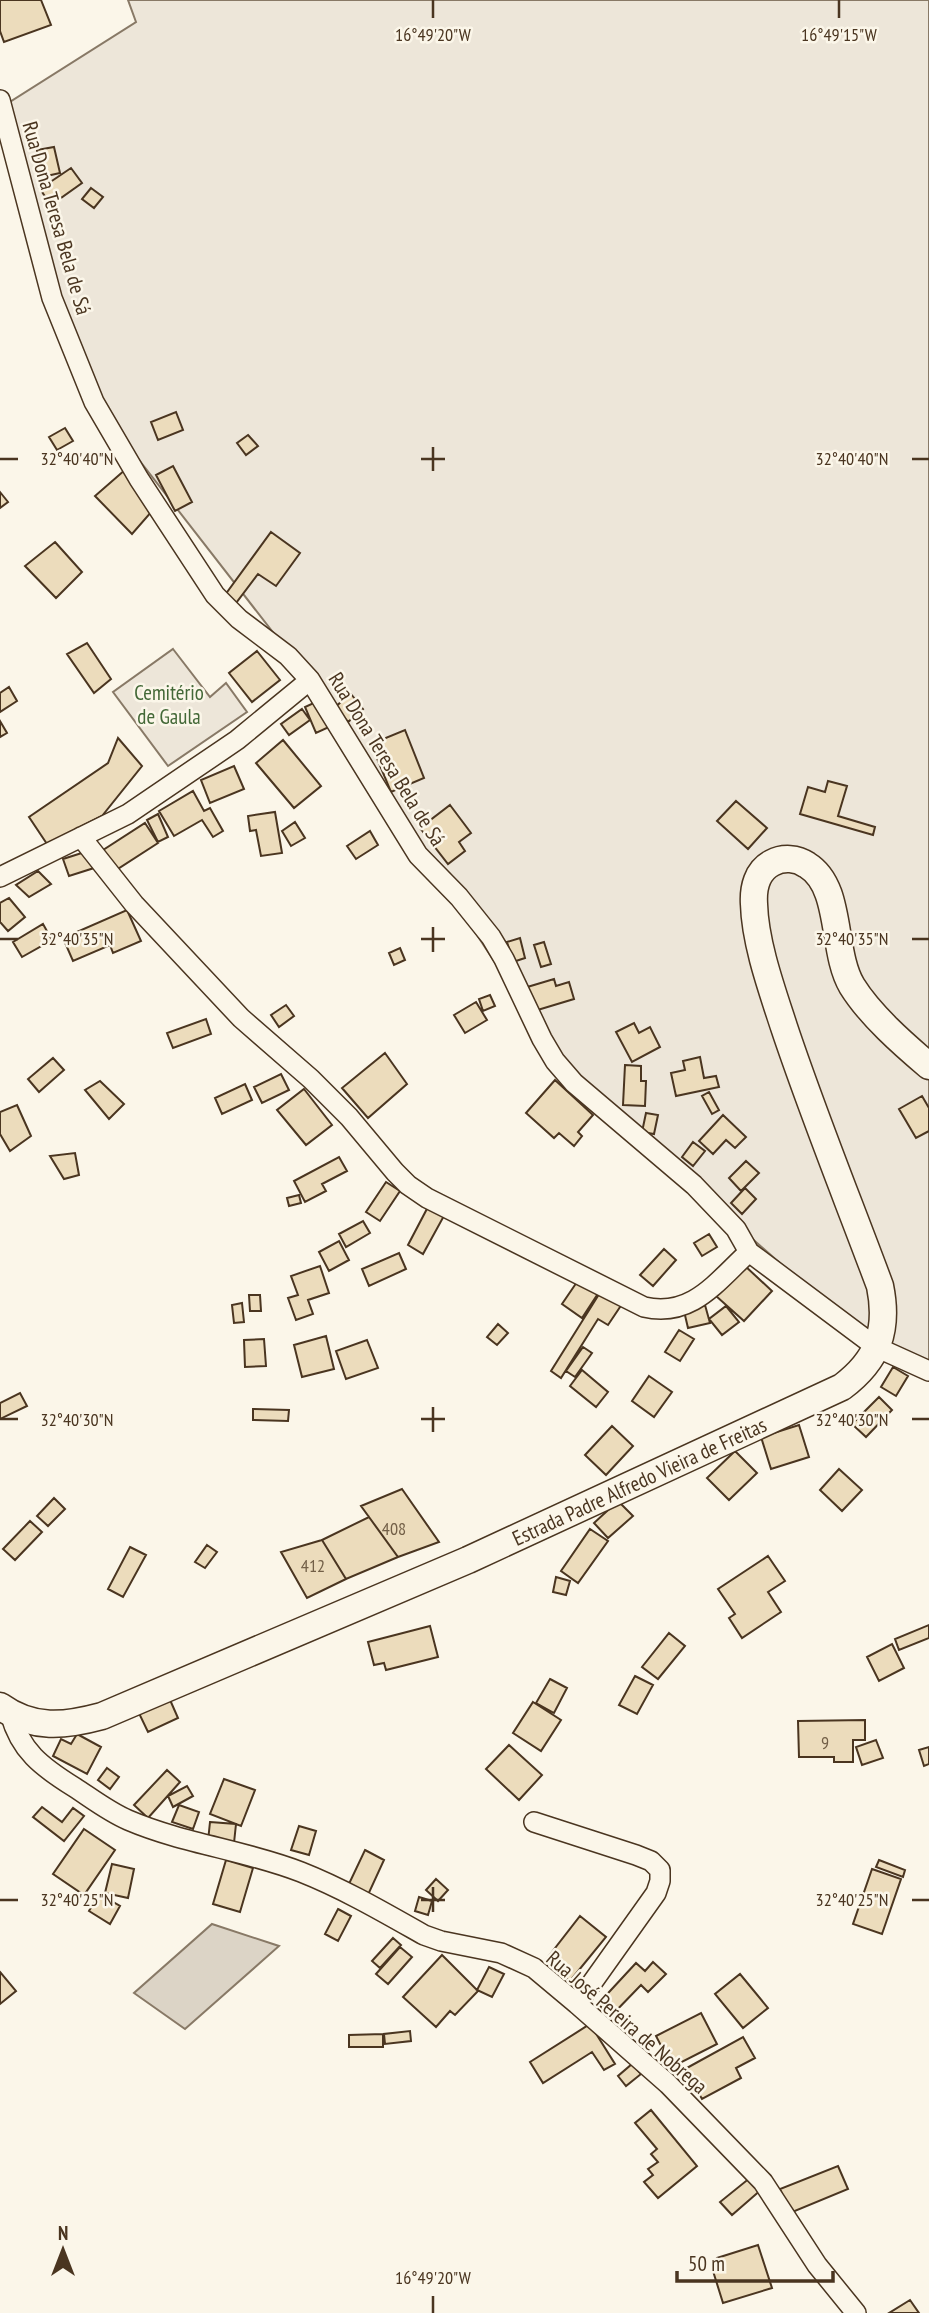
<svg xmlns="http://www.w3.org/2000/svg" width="929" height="2313" font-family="'PT Sans Narrow',sans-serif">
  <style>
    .green { fill: #ede6d9; stroke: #887966; stroke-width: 2 }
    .water { fill: #dcd4c6; stroke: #887966; stroke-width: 2 }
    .building { fill: #ecdcbc; stroke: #4a3520; stroke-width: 2 }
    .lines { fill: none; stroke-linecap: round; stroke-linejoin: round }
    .street-casing { stroke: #4a3520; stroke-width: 22 }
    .secondary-casing { stroke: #4a3520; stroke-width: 29 }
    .street { stroke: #fbf6e9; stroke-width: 19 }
    .secondary { stroke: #fbf6e9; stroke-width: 26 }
    .ticks { fill: none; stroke: #4a3520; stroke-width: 2.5 }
    .labels { text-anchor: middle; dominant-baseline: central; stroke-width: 5; stroke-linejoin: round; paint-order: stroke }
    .number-label { font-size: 18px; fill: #725f47 }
    .street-label { font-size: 21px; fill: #4a3520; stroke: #fbf6e9 }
    .park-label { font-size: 21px; fill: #436837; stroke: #fbf6e9 }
    .ticks-label { font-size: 18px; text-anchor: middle; fill: #4a3520; stroke: #fbf6e9; stroke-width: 5; stroke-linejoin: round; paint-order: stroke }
  </style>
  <rect width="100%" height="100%" fill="#fbf6e9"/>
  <path class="green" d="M 128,0 L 929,0 L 929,1367 L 876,1347 L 574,1083 L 310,680 L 94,402 L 2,107 L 136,22 Z
    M 173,649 L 210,697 L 226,683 L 247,712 L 168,766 L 113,692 Z"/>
  <path class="water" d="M 212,1924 L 279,1946 L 185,2029 L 134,1993 Z"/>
  <path class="building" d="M 0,0 L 41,0 L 51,25 L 4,42 L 0,31 Z
    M 54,147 L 60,173 L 42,177 L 37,150 Z
    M 71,168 L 82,183 L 51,205 L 40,189 Z
    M 91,188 L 103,197 L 94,208 L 82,199 Z
    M 176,412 L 183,430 L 158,440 L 151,422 Z
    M 65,428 L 73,441 L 57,450 L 49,437 Z
    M 248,435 L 258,446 L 246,455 L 237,443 Z
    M 173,466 L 192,502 L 175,511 L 156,475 Z
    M 126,469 L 153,510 L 132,534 L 95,496 Z
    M 0,492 L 8,502 L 0,508 Z
    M 271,532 L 300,553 L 276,586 L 258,574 L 236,603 L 225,595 Z
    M 55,542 L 82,572 L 56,598 L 25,566 Z
    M 87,643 L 111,679 L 94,693 L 67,654 Z
    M 257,651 L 280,680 L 252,702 L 229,673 Z
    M 9,687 L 17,701 L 0,712 L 0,693 Z
    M 351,694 L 363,709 L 348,722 L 335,707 Z
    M 318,701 L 329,727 L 316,733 L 305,707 Z
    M 302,709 L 310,720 L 289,735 L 281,724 Z
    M 0,721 L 7,733 L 0,737 Z
    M 405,730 L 424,778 L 391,792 L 371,744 Z
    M 118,738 L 142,766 L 102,816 L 47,844 L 29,817 L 108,763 Z
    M 283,740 L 321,786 L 294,808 L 256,763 Z
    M 234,766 L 244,789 L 210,803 L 201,780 Z
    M 828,781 L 847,786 L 838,816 L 875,827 L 873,835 L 800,814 L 808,787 L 825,792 Z
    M 193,791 L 204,811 L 210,808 L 223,831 L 213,837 L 202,820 L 174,836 L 159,811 Z
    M 736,801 L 767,828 L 748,849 L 717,821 Z
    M 450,805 L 471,833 L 459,842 L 465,851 L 448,864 L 420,828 Z
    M 275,812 L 282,853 L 261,856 L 256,830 L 250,831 L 248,816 Z
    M 158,814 L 168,837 L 158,842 L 147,820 Z
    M 295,822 L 305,838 L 291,846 L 282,831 Z
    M 145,823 L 158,843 L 113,872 L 100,852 Z
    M 370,831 L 378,845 L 356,859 L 347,846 Z
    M 88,851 L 94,868 L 69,876 L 63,859 Z
    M 38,871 L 51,884 L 29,897 L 16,885 Z
    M 9,898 L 25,917 L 8,931 L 0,922 L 0,903 Z
    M 127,910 L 141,941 L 113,953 L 110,945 L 73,961 L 63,938 Z
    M 43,924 L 52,940 L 22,957 L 13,942 Z
    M 520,938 L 525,958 L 513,962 L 507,942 Z
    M 544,942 L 551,964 L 541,967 L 534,945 Z
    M 400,948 L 405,960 L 394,965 L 389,953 Z
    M 554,979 L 556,986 L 569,982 L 574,999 L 531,1012 L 524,988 Z
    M 490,995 L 495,1006 L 483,1011 L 479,999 Z
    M 476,1002 L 487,1020 L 465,1033 L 454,1015 Z
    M 286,1005 L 294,1016 L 279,1027 L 271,1015 Z
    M 206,1019 L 211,1034 L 173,1048 L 167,1033 Z
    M 634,1023 L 639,1033 L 650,1027 L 660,1047 L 632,1062 L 616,1032 Z
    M 385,1053 L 407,1084 L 368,1118 L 342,1088 Z
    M 700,1057 L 704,1078 L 716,1076 L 719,1087 L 676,1096 L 671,1073 L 685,1070 L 683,1061 Z
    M 53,1058 L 64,1070 L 39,1092 L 28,1079 Z
    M 625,1065 L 641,1066 L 641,1081 L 646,1081 L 645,1106 L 623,1105 Z
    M 281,1074 L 289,1090 L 262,1103 L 254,1087 Z
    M 555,1080 L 593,1115 L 578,1132 L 582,1136 L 574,1146 L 559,1133 L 554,1138 L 526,1113 Z
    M 100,1081 L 124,1104 L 109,1119 L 85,1090 Z
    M 245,1084 L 252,1100 L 222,1114 L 215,1098 Z
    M 304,1089 L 332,1125 L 306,1145 L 277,1110 Z
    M 709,1092 L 719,1110 L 712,1114 L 702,1096 Z
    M 922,1096 L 929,1108 L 929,1131 L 916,1138 L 899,1109 Z
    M 17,1105 L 31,1136 L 10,1151 L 0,1134 L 0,1112 Z
    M 646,1113 L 658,1115 L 654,1134 L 642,1132 Z
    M 723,1115 L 746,1137 L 735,1148 L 726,1140 L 713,1154 L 699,1141 Z
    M 693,1142 L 705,1151 L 693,1166 L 682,1157 Z
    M 75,1153 L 79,1175 L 64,1179 L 50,1156 Z
    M 339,1157 L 347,1171 L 322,1184 L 326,1191 L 305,1202 L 294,1181 Z
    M 746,1161 L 759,1173 L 741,1191 L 729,1178 Z
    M 386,1182 L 400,1191 L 380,1221 L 366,1212 Z
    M 745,1188 L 756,1199 L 742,1214 L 731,1203 Z
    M 299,1195 L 301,1203 L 289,1206 L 287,1198 Z
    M 429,1205 L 445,1214 L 423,1254 L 408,1245 Z
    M 363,1221 L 370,1233 L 346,1247 L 339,1234 Z
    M 709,1234 L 717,1247 L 702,1256 L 694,1243 Z
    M 339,1241 L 349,1260 L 329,1271 L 319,1252 Z
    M 664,1249 L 676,1260 L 653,1286 L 640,1275 Z
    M 399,1253 L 406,1269 L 369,1286 L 362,1269 Z
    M 744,1265 L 772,1291 L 744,1321 L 716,1296 Z
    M 320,1266 L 329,1293 L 308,1300 L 313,1314 L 296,1320 L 288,1298 L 298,1295 L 291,1276 Z
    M 579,1279 L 599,1292 L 582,1318 L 562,1304 Z
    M 601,1291 L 622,1304 L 608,1325 L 598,1319 L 561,1378 L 551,1371 Z
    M 249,1295 L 260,1295 L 261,1311 L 250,1311 Z
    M 242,1303 L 244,1322 L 234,1323 L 232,1305 Z
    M 705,1305 L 710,1323 L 688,1328 L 684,1311 Z
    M 726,1306 L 739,1322 L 722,1335 L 709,1319 Z
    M 498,1324 L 508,1333 L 497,1345 L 487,1337 Z
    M 679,1330 L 694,1339 L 680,1361 L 665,1352 Z
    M 326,1336 L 334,1369 L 302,1377 L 294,1345 Z
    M 264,1339 L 266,1366 L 245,1367 L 244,1340 Z
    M 367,1340 L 378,1368 L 346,1379 L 336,1351 Z
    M 583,1347 L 592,1353 L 575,1377 L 566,1371 Z
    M 893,1367 L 908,1376 L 896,1396 L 881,1387 Z
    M 582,1370 L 608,1392 L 596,1407 L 570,1386 Z
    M 649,1376 L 672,1392 L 654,1417 L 632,1401 Z
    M 20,1393 L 27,1406 L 0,1419 L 0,1403 Z
    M 879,1397 L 892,1410 L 866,1437 L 852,1424 Z
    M 253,1409 L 289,1410 L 288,1421 L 253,1420 Z
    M 799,1425 L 809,1457 L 771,1469 L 761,1437 Z
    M 612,1426 L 633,1446 L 606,1475 L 585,1455 Z
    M 735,1451 L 757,1473 L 729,1500 L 707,1478 Z
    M 839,1469 L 862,1490 L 842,1511 L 820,1490 Z
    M 402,1489 L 439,1542 L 398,1557 L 361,1506 Z
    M 54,1498 L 65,1509 L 48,1526 L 37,1516 Z
    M 618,1501 L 633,1516 L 608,1538 L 594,1523 Z
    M 369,1517 L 398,1557 L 346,1579 L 322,1540 Z
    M 30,1521 L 42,1532 L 15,1560 L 3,1549 Z
    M 590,1529 L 608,1541 L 578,1583 L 561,1571 Z
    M 322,1540 L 346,1579 L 307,1598 L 281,1552 Z
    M 207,1545 L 217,1552 L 205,1568 L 195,1562 Z
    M 130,1547 L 146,1555 L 123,1597 L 108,1589 Z
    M 768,1556 L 785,1581 L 768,1592 L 781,1612 L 742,1638 L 729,1618 L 735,1614 L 718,1589 Z
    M 556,1577 L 570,1581 L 566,1595 L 553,1592 Z
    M 929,1625 L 929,1638 L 899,1650 L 895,1639 Z
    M 430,1626 L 438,1657 L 386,1670 L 384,1663 L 374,1665 L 368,1642 Z
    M 669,1633 L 685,1646 L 658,1679 L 642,1667 Z
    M 892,1644 L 904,1668 L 879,1681 L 867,1657 Z
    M 635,1676 L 653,1685 L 637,1714 L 619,1705 Z
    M 550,1679 L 567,1688 L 554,1713 L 536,1703 Z
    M 167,1693 L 178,1718 L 148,1732 L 136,1707 Z
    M 533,1702 L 561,1720 L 541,1751 L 513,1733 Z
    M 865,1720 L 865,1740 L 853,1740 L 853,1762 L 834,1762 L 834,1757 L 799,1757 L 798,1721 Z
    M 77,1734 L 101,1747 L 87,1774 L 53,1756 L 61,1739 L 71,1744 Z
    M 876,1740 L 883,1758 L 862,1765 L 856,1747 Z
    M 509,1745 L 542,1775 L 519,1800 L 486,1769 Z
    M 929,1747 L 929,1764 L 924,1766 L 919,1750 Z
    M 107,1768 L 119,1777 L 110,1789 L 98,1780 Z
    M 167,1770 L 180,1782 L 148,1818 L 134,1805 Z
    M 224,1779 L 255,1790 L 241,1826 L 210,1814 Z
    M 187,1786 L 193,1796 L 173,1807 L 168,1796 Z
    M 179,1805 L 199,1812 L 193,1829 L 172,1822 Z
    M 42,1807 L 62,1822 L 73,1808 L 84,1816 L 64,1841 L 33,1817 Z
    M 210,1822 L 236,1824 L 234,1843 L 208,1841 Z
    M 299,1826 L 316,1831 L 309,1855 L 291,1850 Z
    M 84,1829 L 115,1850 L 84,1895 L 53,1874 Z
    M 365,1850 L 384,1860 L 367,1897 L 347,1888 Z
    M 226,1860 L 253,1868 L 240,1912 L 213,1904 Z
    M 879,1860 L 905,1870 L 903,1877 L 876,1867 Z
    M 112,1864 L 134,1869 L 128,1898 L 105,1893 Z
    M 872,1869 L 901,1879 L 882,1934 L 853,1924 Z
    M 436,1879 L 448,1890 L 438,1901 L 426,1890 Z
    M 99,1894 L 120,1906 L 110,1924 L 89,1911 Z
    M 419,1897 L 432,1901 L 428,1915 L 415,1911 Z
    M 338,1909 L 351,1916 L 338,1941 L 325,1934 Z
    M 580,1916 L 606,1937 L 570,1981 L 545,1961 Z
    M 393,1938 L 401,1945 L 380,1968 L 372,1961 Z
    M 400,1947 L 412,1957 L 388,1984 L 376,1974 Z
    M 442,1955 L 478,1991 L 455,2015 L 450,2011 L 436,2027 L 403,1997 Z
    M 653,1962 L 666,1974 L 648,1992 L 641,1985 L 611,2016 L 598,2004 L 636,1963 L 645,1971 Z
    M 489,1967 L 504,1974 L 492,1997 L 477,1990 Z
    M 0,1972 L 16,1991 L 0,2004 Z
    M 740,1974 L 768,2008 L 743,2028 L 715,1994 Z
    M 701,2013 L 717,2044 L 672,2067 L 656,2036 Z
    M 590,2024 L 615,2064 L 604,2070 L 592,2052 L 543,2083 L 530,2062 Z
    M 410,2031 L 411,2041 L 385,2044 L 384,2034 Z
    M 383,2034 L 383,2047 L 349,2047 L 349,2035 Z
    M 743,2037 L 755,2058 L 736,2068 L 741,2078 L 702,2099 L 685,2069 Z
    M 632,2064 L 641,2074 L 626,2086 L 618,2076 Z
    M 651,2110 L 697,2166 L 658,2198 L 644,2182 L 653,2175 L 648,2169 L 658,2162 L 651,2154 L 657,2149 L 635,2123 Z
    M 838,2166 L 848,2189 L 790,2213 L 780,2189 Z
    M 751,2177 L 762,2189 L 732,2215 L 720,2202 Z
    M 758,2245 L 772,2288 L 723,2303 L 713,2271 L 720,2269 L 717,2258 Z
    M 910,2300 L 919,2313 L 889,2313 Z"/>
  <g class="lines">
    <defs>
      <path id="street" d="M 0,100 L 52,298 L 94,402 L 139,479 L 215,595 L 239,619 L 288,656 L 310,680 L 418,855 L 459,897 L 491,937 L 504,959 L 542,1039 L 555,1061 L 574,1083 L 694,1185 L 736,1229 L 749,1252 L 876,1347 L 929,1371
        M 81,837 L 134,904 L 241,1018 L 311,1079 L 349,1117 L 395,1172 L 408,1185 L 427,1198 L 644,1307 C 692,1318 716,1282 749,1252
        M 0,877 L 128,814 L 237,740 L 310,680
        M 10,1713 C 20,1751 42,1767 74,1787 C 91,1798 109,1812 128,1820 C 184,1844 245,1850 301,1872 C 344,1889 385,1913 424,1935 L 441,1941 L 501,1953 L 534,1968 L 577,2004 L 668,2084 L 763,2182 L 817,2265 L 856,2313
        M 534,1822 L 636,1855 L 651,1861 L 660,1870 L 660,1881 L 656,1893 L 577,2004"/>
      <g id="secondary">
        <path id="s1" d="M 0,1706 C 33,1730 65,1726 102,1716 L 468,1560 L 842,1387 C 878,1360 889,1330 880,1286 C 848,1200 813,1114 784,1027 C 772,990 755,943 754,904 C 753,888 757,871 772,863 C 783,857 797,858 807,865 C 843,887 831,951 852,986 C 870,1015 903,1044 929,1066"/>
      </g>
    </defs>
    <use href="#street" class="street-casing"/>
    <use href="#secondary" class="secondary-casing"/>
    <use href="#street" class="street"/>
    <use href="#secondary" class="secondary"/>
  </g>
  <path class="ticks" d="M 433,0 L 433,18M 839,0 L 839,18M 433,447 L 433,471M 0,459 L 18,459M 421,459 L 445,459M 912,459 L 929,459M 433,927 L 433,952M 0,939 L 18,939M 421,939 L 445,939M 912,939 L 929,939M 433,1407 L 433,1432M 0,1419 L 18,1419M 421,1419 L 445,1419M 912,1419 L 929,1419M 433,1887 L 433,1912M 0,1900 L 18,1900M 421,1900 L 445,1900M 912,1900 L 929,1900M 433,2296 L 433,2313"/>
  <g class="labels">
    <g class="number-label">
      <text x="394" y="1528">408</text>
      <text x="313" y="1565">412</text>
      <text x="825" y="1742">9</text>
    </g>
    <g class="street-label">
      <text transform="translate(57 218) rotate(74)">Rua Dona Teresa Bela de Sá</text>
      <text transform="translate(387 759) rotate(58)">Rua Dona Teresa Bela de Sá</text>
      <text stroke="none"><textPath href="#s1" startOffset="693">Estrada Padre Alfredo Vieira de Freitas</textPath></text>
      <text transform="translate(627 2022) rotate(41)">Rua José Pereira de Nobrega</text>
    </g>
    <g class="park-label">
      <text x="169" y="692">Cemitério<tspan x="169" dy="24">de Gaula</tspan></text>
    </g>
  </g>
  <g class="ticks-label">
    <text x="433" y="41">16°49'20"W</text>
    <text x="839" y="41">16°49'15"W</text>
    <text x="77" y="465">32°40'40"N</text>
    <text x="852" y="465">32°40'40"N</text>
    <text x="77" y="945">32°40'35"N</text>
    <text x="852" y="945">32°40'35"N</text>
    <text x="77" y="1426">32°40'30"N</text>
    <text x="852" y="1426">32°40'30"N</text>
    <text x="77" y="1906">32°40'25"N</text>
    <text x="852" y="1906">32°40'25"N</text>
    <text x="433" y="2284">16°49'20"W</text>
  </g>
  <g transform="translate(63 2250)" stroke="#fbf6e9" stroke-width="5" paint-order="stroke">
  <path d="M0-5L12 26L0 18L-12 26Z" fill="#4a3520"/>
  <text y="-10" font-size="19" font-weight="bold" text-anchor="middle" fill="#4a3520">N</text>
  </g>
  <path d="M677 2271v10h156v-10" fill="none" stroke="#4a3520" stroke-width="3.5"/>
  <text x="688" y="2271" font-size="21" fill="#4a3520" stroke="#fbf6e9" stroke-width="5" paint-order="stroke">50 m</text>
</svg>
